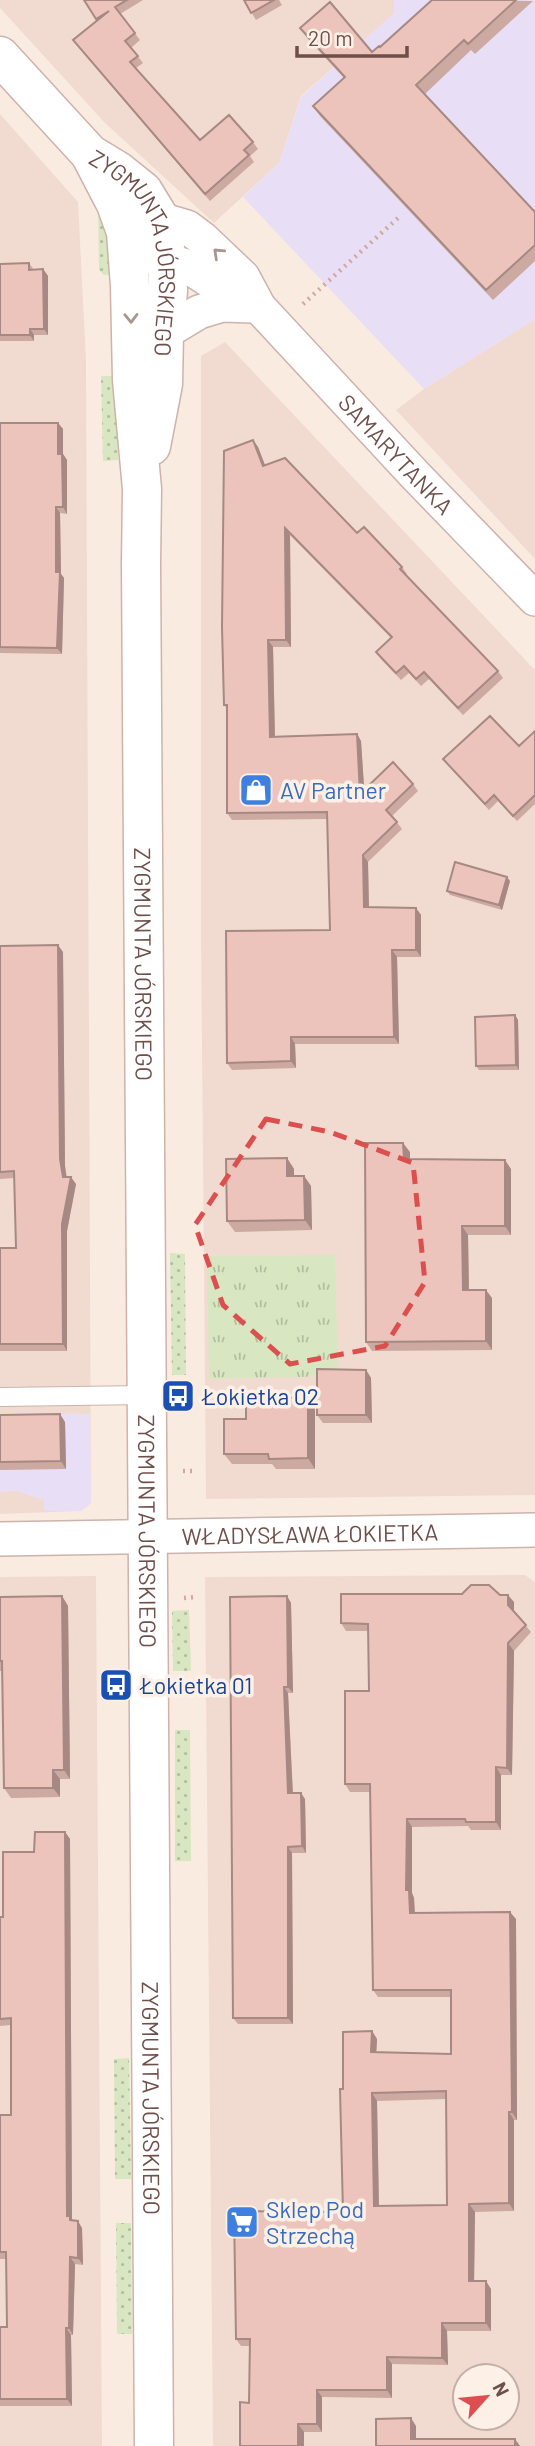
<svg xmlns="http://www.w3.org/2000/svg" width="535" height="2446" font-family="Barlow,sans-serif">
  <style>
    .residential { fill: #f1dbd0; fill-rule: evenodd }
    .education { fill: #e8def6 }
    .grass { fill: url(#grass-dots) }
    .park { fill: url(#park-tufts) }
    .lines { fill: none; stroke-linecap: round; stroke-linejoin: round }
    .lane-casing { stroke: #ccb3ac; stroke-width: 20 }
    .street-casing { stroke: #ccb3ac; stroke-width: 36 }
    .secondary-casing { stroke: #cfb2aa; stroke-width: 41 }
    .path { stroke: #d2a79f; stroke-width: 4.5; stroke-dasharray: 2 5; stroke-linecap: butt }
    .lane { stroke: #fff; stroke-width: 18 }
    .street { stroke: #fff; stroke-width: 33 }
    .secondary { stroke: #fff; stroke-width: 38 }
    .wall { fill: #cca9a1; fill-rule: evenodd }
    .shaded-wall { fill: #a68983 }
    .building { fill: #edc4bb; stroke: #a68983; stroke-width: 2; fill-rule: evenodd }
    .oneway { stroke: #a99592 }
    .marked { fill: none; stroke: #dc4f4f; stroke-width: 5; stroke-dasharray: 14 9; stroke-linejoin: round }
    .labels { text-anchor: middle; dominant-baseline: central; stroke-width: 7; stroke-linejoin: round; paint-order: stroke }
    .street-label { font-size: 23px; fill: #6f4f4a; stroke: #fdf0e7 }
    .shop-label { font-size: 23px; fill: #366cbe; stroke: #fdf0e7; text-anchor: start }
    .transit-label { font-size: 23px; fill: #164399; stroke: #fdf0e7; text-anchor: start }
  </style>
  <defs>
    <pattern id="grass-dots" width="8" height="8" patternUnits="userSpaceOnUse" patternTransform="scale(1.75)"><rect width="8" height="8" fill="#d8e6c1"/><path d="M2 2h.1M6 6h.1" fill="none" stroke="#b3bd9f" stroke-width="1.8" stroke-linecap="round"/></pattern>
    <pattern id="park-tufts" width="24" height="20" patternUnits="userSpaceOnUse" patternTransform="scale(1.75)"><rect width="24" height="20" fill="#d8e6c1"/><path d="M3 7l-1-3M5 7V3M7 7l1-3M15 17l-1-3M17 17v-4M19 17l1-3" fill="none" stroke="#b3bd9f"/></pattern>
  </defs>
  <rect width="100%" height="100%" fill="#faebe1"/>
  <path class="residential" d="M 0,0 L 394,0 L 395,13 L 301,96 L 279,163 L 214,223 L 105,123 L 0,8 Z
    M 0,114 L 78,202 L 86,360 L 91,1503 L 81,1511 L 0,1514 Z
    M 535,319 L 535,559 L 396,410 L 424,389 Z
    M 225,342 L 535,670 L 535,1495 L 206,1499 L 201,937 L 201,356 Z
    M 525,1575 L 535,1582 L 535,2446 L 213,2446 L 205,1577 ZM 465,2376 L 507,2376 L 507,2418 L 465,2418 Z
    M 96,1576 L 102,2446 L 0,2446 L 0,1577 Z"/>
  <path class="education" d="M 394,0 L 535,0 L 535,319 L 424,389 L 243,197 L 279,163 L 301,97 L 394,13 Z
    M 0,1413 L 90,1414 L 91,1503 L 81,1511 L 44,1511 L 44,1500 L 15,1491 L 0,1492 Z"/>
  <path class="grass" d="M 98,201 L 104,217 L 115,274 L 104,275 L 99,270 Z
    M 101,376 L 116,376 L 118,460 L 103,461 Z
    M 170,1253 L 185,1254 L 186,1375 L 172,1375 Z
    M 189,1610 L 191,1671 L 173,1671 L 172,1611 Z
    M 175,1730 L 190,1730 L 191,1861 L 175,1861 Z
    M 129,2058 L 131,2179 L 115,2179 L 114,2059 Z
    M 116,2223 L 131,2223 L 132,2334 L 117,2334 Z"/>
  <path class="park" d="M 335,1255 L 338,1376 L 209,1379 L 207,1256 Z"/>
  <g class="lines">
    <defs>
      <path id="lane" d="M 0,1397 L 146,1395"/>
      <g id="street">
        <path id="s1" d="M 140,227 L 160,219 L 187,227 L 203,239 L 243,277 L 259,307 L 415,475 L 535,599"/>
        <path d="M 144,255 L 187,266 L 226,291 L 259,307"/>
        <path d="M 164,333 L 199,312 L 222,305 L 253,306"/>
        <path id="s2" d="M 0,1539 L 535,1530"/>
      </g>
      <g id="secondary">
        <path id="s3" d="M 0,56 L 90,154 L 118,171 L 143,191 L 160,219 L 167,260 L 168,291 L 164,333 L 163,384 L 151,446"/>
        <path id="s4" d="M 90,154 L 116,204 L 126,232 L 130,286 L 132,380 L 142,489 L 141,564 L 154,2446"/>
      </g>
    </defs>
    <use href="#lane" class="lane-casing"/>
    <use href="#street" class="street-casing"/>
    <use href="#secondary" class="secondary-casing"/>
    <path class="path" d="M 303,304 L 398,218
      M 183,1471 L 197,1471
      M 184,1598 L 197,1597"/>
    <use href="#lane" class="lane"/>
    <use href="#street" class="street"/>
    <use href="#secondary" class="secondary"/>
  </g>
  <path class="wall" d="M 84,0 L 143,0 L 120,14 L 140,40 L 131,48 L 143,63 L 136,68 L 200,140 L 253,142 L 258,149 L 250,156 L 254,162 L 210,201 L 73,40 L 97,21 Z
    M 244,0 L 279,0 L 282,5 L 256,20 Z
    M 432,0 L 533,1 L 475,54 L 471,50 L 425,94 L 535,212 L 535,261 L 493,300 L 320,116 L 313,106 L 344,78 L 307,38 L 300,28 L 372,52 L 380,47 Z
    M 29,263 L 34,270 L 43,269 L 48,276 L 48,335 L 34,335 L 34,341 L 0,341 L 0,264 Z
    M 0,423 L 58,423 L 63,429 L 63,454 L 67,460 L 67,514 L 60,513 L 61,574 L 64,578 L 62,654 L 0,653 Z
    M 253,440 L 258,447 L 265,465 L 402,567 L 407,574 L 406,575 L 498,671 L 503,678 L 463,715 L 429,679 L 421,686 L 409,673 L 401,680 L 381,659 L 376,652 L 391,638 L 290,535 L 291,647 L 273,647 L 275,736 L 357,734 L 361,741 L 364,789 L 413,784 L 418,791 L 392,816 L 402,829 L 368,862 L 369,907 L 416,908 L 421,915 L 421,957 L 397,957 L 399,1044 L 295,1044 L 296,1068 L 232,1070 L 227,1063 L 330,930 L 327,819 L 232,820 L 227,813 L 227,709 L 224,705 Z
    M 535,731 L 535,804 L 517,821 L 498,801 L 489,810 L 443,759 L 519,746 Z
    M 510,881 L 502,910 L 450,895 L 447,891 Z
    M 0,946 L 63,952 L 65,1166 L 67,1177 L 76,1184 L 67,1231 L 67,1351 L 0,1351 L 0,1248 L 16,1248 L 14,1178 L 0,1179 Z
    M 515,1015 L 518,1020 L 519,1070 L 479,1070 L 476,1066 Z
    M 410,1152 L 410,1159 L 511,1169 L 511,1235 L 468,1235 L 469,1290 L 492,1298 L 492,1350 L 372,1351 L 366,1342 Z
    M 287,1158 L 294,1169 L 294,1176 L 304,1176 L 311,1186 L 312,1230 L 235,1232 L 227,1221 Z
    M 366,1370 L 371,1378 L 372,1423 L 323,1423 L 317,1415 Z
    M 308,1398 L 315,1408 L 315,1469 L 276,1469 L 272,1464 L 232,1464 L 224,1454 L 246,1419 Z
    M 0,1415 L 65,1422 L 66,1469 L 0,1470 Z
    M 500,1595 L 514,1602 L 514,1611 L 531,1632 L 514,1651 L 512,1775 L 501,1775 L 501,1830 L 471,1830 L 468,1826 L 412,1827 L 412,1893 L 414,1898 L 415,1913 L 516,1919 L 517,2120 L 514,2120 L 514,2211 L 475,2212 L 474,2281 L 491,2289 L 491,2331 L 447,2331 L 448,2365 L 392,2364 L 392,2398 L 322,2397 L 322,2432 L 304,2432 L 304,2446 L 240,2446 L 249,2403 L 250,2346 L 241,2346 L 236,2339 L 343,2212 L 343,2089 L 372,2031 L 377,2039 L 376,2052 L 451,2054 L 451,1997 L 378,1997 L 373,1990 L 370,1792 L 350,1792 L 345,1784 L 369,1691 L 369,1631 L 346,1631 L 341,1623 ZM 446,2099 L 447,2205 L 379,2206 L 377,2101 Z
    M 62,1596 L 68,1606 L 70,1779 L 60,1779 L 60,1797 L 11,1798 L 4,1788 L 2,1671 L 0,1671 L 0,1597 Z
    M 287,1596 L 291,1603 L 293,1693 L 288,1693 L 293,1793 L 305,1799 L 306,1853 L 292,1853 L 293,2024 L 238,2024 L 233,2018 Z
    M 65,1832 L 70,1839 L 72,2220 L 82,2228 L 83,2265 L 75,2264 L 73,2335 L 71,2335 L 72,2406 L 0,2406 L 0,2327 L 7,2327 L 6,2259 L 0,2259 L 0,2115 L 11,2115 L 11,2025 L 0,2026 L 0,1917 L 3,1917 L 34,1852 Z"/>
  <path class="shaded-wall" d="M 43,269 L 48,276 L 48,335 L 44,329 Z
    M 30,329 L 34,335 L 34,341 L 30,335 Z
    M 58,423 L 63,429 L 63,454 L 67,460 L 67,514 L 63,507 L 58,454 Z
    M 253,440 L 258,447 L 268,473 L 263,466 Z
    M 56,507 L 60,513 L 61,574 L 64,578 L 62,654 L 57,648 Z
    M 285,528 L 290,535 L 291,647 L 286,640 Z
    M 268,640 L 273,647 L 275,744 L 270,737 Z
    M 357,734 L 361,741 L 365,801 L 360,794 Z
    M 363,855 L 368,862 L 369,914 L 364,907 Z
    M 507,877 L 510,881 L 502,910 L 499,905 Z
    M 416,908 L 421,915 L 421,957 L 416,950 Z
    M 58,945 L 63,952 L 65,1166 L 67,1184 L 63,1177 L 60,1159 Z
    M 392,950 L 397,957 L 399,1044 L 394,1037 Z
    M 515,1015 L 518,1020 L 519,1070 L 516,1065 Z
    M 291,1037 L 295,1044 L 296,1068 L 291,1061 Z
    M 403,1143 L 410,1152 L 410,1168 L 404,1159 Z
    M 287,1158 L 294,1169 L 294,1187 L 287,1176 Z
    M 505,1160 L 511,1169 L 511,1235 L 505,1226 Z
    M 304,1176 L 311,1186 L 312,1230 L 305,1220 Z
    M 71,1177 L 76,1184 L 67,1231 L 67,1351 L 63,1344 L 62,1224 Z
    M 462,1226 L 468,1235 L 469,1299 L 463,1290 Z
    M 486,1290 L 492,1298 L 492,1350 L 486,1341 Z
    M 366,1370 L 371,1378 L 372,1423 L 366,1415 Z
    M 308,1398 L 315,1408 L 315,1469 L 308,1458 Z
    M 60,1414 L 65,1422 L 66,1469 L 61,1461 Z
    M 508,1595 L 514,1602 L 514,1613 L 508,1605 Z
    M 62,1596 L 68,1606 L 70,1779 L 64,1770 Z
    M 287,1596 L 291,1603 L 293,1693 L 288,1687 Z
    M 508,1643 L 514,1651 L 512,1775 L 507,1768 Z
    M 284,1687 L 288,1693 L 293,1799 L 288,1793 Z
    M 496,1767 L 501,1775 L 501,1830 L 496,1822 Z
    M 53,1770 L 60,1779 L 60,1797 L 53,1788 Z
    M 301,1793 L 305,1799 L 306,1853 L 302,1846 Z
    M 407,1819 L 412,1827 L 412,1893 L 414,1898 L 415,1920 L 410,1913 L 406,1890 Z
    M 65,1832 L 70,1839 L 72,2220 L 75,2223 L 75,2227 L 67,2216 Z
    M 288,1847 L 292,1853 L 293,2024 L 288,2018 Z
    M 510,1912 L 516,1919 L 517,2120 L 512,2112 Z
    M 372,2031 L 377,2039 L 376,2060 L 371,2052 Z
    M 372,2093 L 377,2101 L 379,2213 L 374,2206 Z
    M 509,2112 L 514,2120 L 514,2211 L 509,2203 Z
    M 469,2204 L 475,2212 L 474,2289 L 469,2281 Z
    M 78,2221 L 82,2228 L 83,2265 L 78,2258 Z
    M 70,2257 L 75,2264 L 73,2335 L 69,2328 Z
    M 486,2281 L 491,2289 L 491,2331 L 486,2323 Z
    M 442,2323 L 447,2331 L 448,2365 L 442,2358 Z
    M 66,2328 L 71,2335 L 72,2406 L 67,2399 Z
    M 387,2357 L 392,2364 L 392,2398 L 387,2390 Z
    M 317,2390 L 322,2397 L 322,2432 L 317,2424 Z
    M 411,2418 L 416,2426 L 416,2446 L 411,2439 Z
    M 298,2424 L 304,2432 L 304,2446 L 298,2446 Z
    M 515,2439 L 520,2446 L 515,2446 Z"/>
  <path class="building" d="M 84,0 L 127,0 L 115,7 L 135,33 L 125,41 L 138,56 L 130,62 L 200,140 L 229,115 L 253,142 L 244,150 L 249,155 L 205,194 L 73,40 L 109,11 L 96,19 Z
    M 244,0 L 274,0 L 251,13 Z
    M 432,0 L 516,0 L 468,44 L 464,40 L 416,85 L 535,212 L 535,245 L 486,290 L 313,106 L 345,77 L 300,28 L 330,2 L 372,52 L 379,46 L 380,47 Z
    M 29,263 L 29,270 L 43,269 L 44,329 L 30,329 L 30,335 L 0,335 L 0,264 Z
    M 0,423 L 58,423 L 58,454 L 62,454 L 63,507 L 56,507 L 56,572 L 60,572 L 57,648 L 0,647 Z
    M 253,440 L 263,466 L 285,458 L 357,533 L 364,527 L 402,567 L 400,569 L 498,671 L 458,708 L 424,672 L 416,679 L 404,666 L 396,673 L 376,652 L 392,637 L 285,528 L 286,640 L 268,640 L 270,737 L 357,734 L 360,794 L 393,762 L 413,784 L 386,810 L 397,822 L 363,855 L 364,907 L 416,908 L 416,950 L 392,950 L 394,1037 L 291,1037 L 291,1061 L 227,1063 L 226,931 L 330,930 L 327,812 L 227,813 L 227,705 L 224,705 L 222,627 L 224,451 Z
    M 490,716 L 519,746 L 535,731 L 535,795 L 513,816 L 494,795 L 485,804 L 443,759 Z
    M 455,862 L 507,877 L 499,905 L 447,891 Z
    M 58,945 L 60,1159 L 63,1177 L 71,1177 L 62,1224 L 63,1344 L 0,1344 L 0,1248 L 16,1248 L 14,1171 L 0,1172 L 0,946 Z
    M 515,1015 L 516,1065 L 476,1066 L 475,1017 Z
    M 365,1143 L 403,1143 L 404,1159 L 505,1160 L 505,1226 L 462,1226 L 463,1290 L 486,1290 L 486,1341 L 366,1342 Z
    M 287,1158 L 287,1176 L 304,1176 L 305,1220 L 227,1221 L 226,1159 Z
    M 317,1369 L 366,1370 L 366,1415 L 317,1415 Z
    M 246,1397 L 308,1398 L 308,1458 L 269,1459 L 268,1454 L 224,1454 L 224,1419 L 246,1419 Z
    M 60,1414 L 61,1461 L 0,1462 L 0,1415 Z
    M 471,1585 L 489,1585 L 500,1595 L 508,1595 L 508,1605 L 526,1625 L 508,1643 L 507,1768 L 496,1767 L 496,1822 L 466,1822 L 465,1819 L 407,1819 L 406,1890 L 409,1890 L 410,1913 L 510,1912 L 512,2112 L 509,2112 L 509,2203 L 469,2204 L 469,2281 L 486,2281 L 486,2323 L 442,2323 L 442,2358 L 387,2357 L 387,2390 L 317,2390 L 317,2424 L 298,2424 L 298,2446 L 240,2446 L 240,2402 L 249,2403 L 250,2339 L 236,2339 L 234,2211 L 343,2212 L 340,2089 L 343,2089 L 343,2032 L 372,2031 L 371,2052 L 451,2054 L 451,1990 L 373,1990 L 370,1784 L 345,1784 L 345,1691 L 369,1691 L 368,1624 L 341,1623 L 341,1594 L 462,1594 ZM 446,2091 L 447,2205 L 374,2206 L 372,2093 Z
    M 62,1596 L 64,1770 L 53,1770 L 53,1788 L 4,1788 L 2,1661 L 0,1661 L 0,1597 Z
    M 287,1596 L 288,1687 L 284,1687 L 288,1793 L 301,1793 L 302,1846 L 288,1847 L 288,2018 L 233,2018 L 230,1597 Z
    M 35,1832 L 65,1832 L 67,2216 L 70,2216 L 70,2220 L 78,2221 L 78,2258 L 70,2257 L 69,2328 L 66,2328 L 67,2399 L 0,2399 L 0,2327 L 7,2327 L 6,2252 L 0,2252 L 0,2115 L 11,2115 L 11,2018 L 0,2019 L 0,1917 L 3,1917 L 3,1852 L 34,1852 Z
    M 411,2418 L 411,2439 L 515,2439 L 515,2446 L 376,2446 L 376,2419 Z"/>
  <defs><path id="oneway-chevron" d="M-2-3.5L2.5 0L-2 3.5" fill="none" stroke-width="1.6" stroke-linecap="round" stroke-linejoin="round" transform="scale(1.75)"/></defs>
  <g class="oneway">
    <use href="#oneway-chevron" transform="translate(218 253) rotate(-137)"/>
    <use href="#oneway-chevron" transform="translate(131 318) rotate(89)"/>
  </g>
  <path class="marked" d="M 266,1119 L 330,1132 L 413,1163 L 425,1282 L 385,1346 L 290,1364 L 223,1305 L 195,1225 Z"/>
  <defs>
    <symbol id="shop-square" viewBox="-11 -11 22 22"><rect x="-9" y="-9" width="18" height="18" rx="4" fill="#3f7fe0" stroke="#fdf0e7"/><path d="M-5-2.5h2.3a2.7 3.5 0 0 1 5.4 0H5L5.5 6h-11ZM-1.5-2.5h3a1.5 2.3 0 0 0-3 0Z" fill="#fff"/></symbol>
    <symbol id="bus-square" viewBox="-11 -11 22 22"><rect x="-9" y="-9" width="18" height="18" rx="4" fill="#1a4fb4" stroke="#fdf0e7"/><path d="M-5-6H5V4H4V6H2V4H-2V6H-4V4H-5ZM-3.5-4V0h7V-4ZM-3.5 1.2v1.5H-2V1.2ZM2 1.2v1.5H3.5V1.2Z" fill="#fff"/></symbol>
    <symbol id="supermarket-square" viewBox="-11 -11 22 22"><rect x="-9" y="-9" width="18" height="18" rx="4" fill="#3f7fe0" stroke="#fdf0e7"/><path d="M-6-5.5h2.5l.6 2H6L4.5 2H-2.5L-4.4-4H-6ZM-1.5 3.2a1.3 1.3 0 1 0 .1 0ZM3 3.2a1.3 1.3 0 1 0 .1 0Z" fill="#fff"/></symbol>
  </defs>
  <g fill-rule="evenodd">
    <use href="#shop-square" x="237" y="771" width="38" height="38"/>
    <use href="#bus-square" x="159" y="1377" width="38" height="38"/>
    <use href="#bus-square" x="97" y="1666" width="38" height="38"/>
    <use href="#supermarket-square" x="223" y="2203" width="38" height="38"/>
  </g>
  <g class="labels">
    <g class="street-label">
      <text stroke="none"><textPath href="#s3" startOffset="252">ZYGMUNTA JÓRSKIEGO</textPath></text>
      <text stroke="none"><textPath href="#s1" startOffset="360">SAMARYTANKA</textPath></text>
      <text stroke="none"><textPath href="#s4" startOffset="819">ZYGMUNTA JÓRSKIEGO</textPath></text>
      <text stroke="none"><textPath href="#s4" startOffset="1386">ZYGMUNTA JÓRSKIEGO</textPath></text>
      <text stroke="none"><textPath href="#s2" startOffset="310">WŁADYSŁAWA ŁOKIETKA</textPath></text>
      <text stroke="none"><textPath href="#s4" startOffset="1953">ZYGMUNTA JÓRSKIEGO</textPath></text>
    </g>
    <g class="shop-label">
      <text x="280" y="790">AV Partner</text>
      <text x="266" y="2209">Sklep Pod<tspan x="266" dy="26">Strzechą</tspan></text>
    </g>
    <g class="transit-label">
      <text x="202" y="1396">Łokietka 02</text>
      <text x="140" y="1685">Łokietka 01</text>
    </g>
  </g>
  <g transform="translate(486 2397) rotate(63)"><circle r="33" fill="#fdf0e7" stroke="#c4b0a8" stroke-width="2"/>
  <path d="M0-5L12 26L0 18L-12 26Z" fill="#dc4f4f"/>
  <text y="-10" font-size="19" font-weight="bold" text-anchor="middle" fill="#6f4f4a">N</text>
  </g>
  <path d="M297 46v10h110v-10" fill="none" stroke="#6f4f4a" stroke-width="3.5"/>
  <text x="308" y="46" font-size="21" fill="#6f4f4a" stroke="#fdf0e7" stroke-width="5" paint-order="stroke">20 m</text>
</svg>
